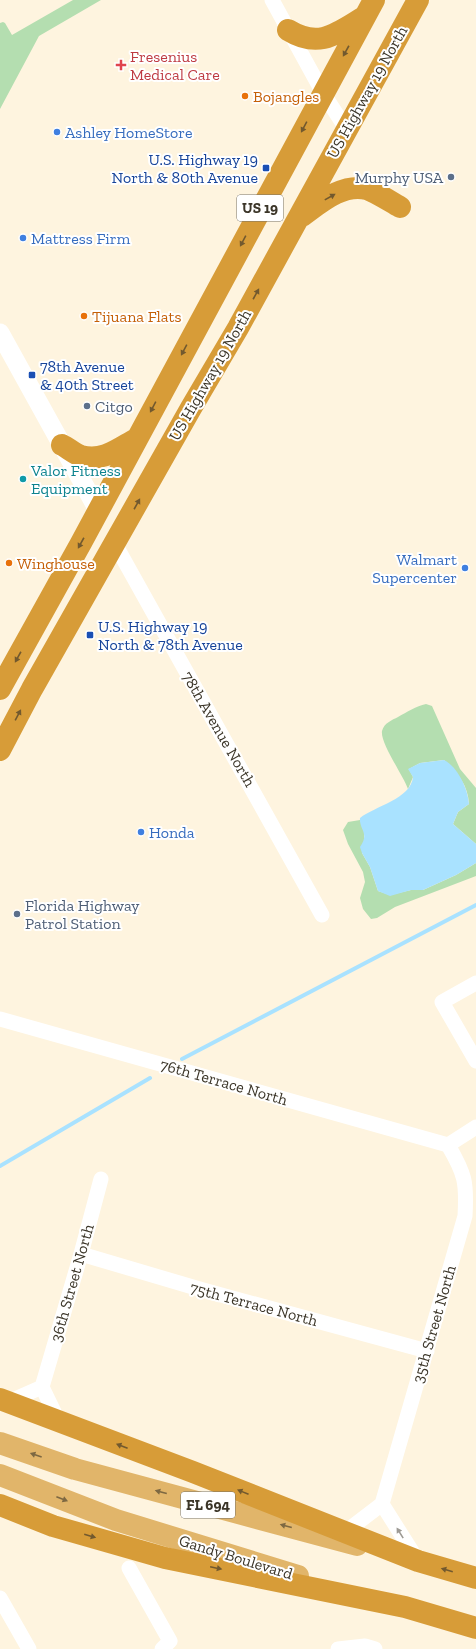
<svg xmlns="http://www.w3.org/2000/svg" width="476" height="1649" font-family="'Zilla Slab',serif">
  <style>
    .green { fill: #b4deb0 }
    .water { fill: #a9e2ff }
    .lines { fill: none; stroke-linecap: round; stroke-linejoin: round }
    .stream { stroke: #a9e2ff; stroke-width: 4 }
    .minor { stroke: #fff; stroke-width: 15 }
    .tertiary { stroke: #fff; stroke-width: 19 }
    .primary { stroke: #e1b56a; stroke-width: 22 }
    .trunk { stroke: #d79c38; stroke-width: 22 }
    .oneway { fill: #72592e }
    .oneway2 { fill: #7d6842 }
    .oneway3 { fill: #9d9a94 }
    .health-dot { fill: #e0444e; stroke: #fff; stroke-width: 1.5 }
    .food-dot { fill: #e8710a; stroke: #fff; stroke-width: 1.5 }
    .shop-dot { fill: #3f7fe0; stroke: #fff; stroke-width: 1.5 }
    .transit-dot { fill: #1a4fb4; stroke: #fff; stroke-width: 1.5 }
    .service-dot { fill: #5c6f8a; stroke: #fff; stroke-width: 1.5 }
    .culture-dot { fill: #0f9aa8; stroke: #fff; stroke-width: 1.5 }
    .labels { text-anchor: middle; dominant-baseline: central; stroke-width: 4; stroke-linejoin: round; paint-order: stroke }
    .shield { fill: #fff; stroke: #767268; stroke-width: 1 }
    .shield-label { font-size: 15px; font-weight: bold; fill: #3b3528 }
    .health-label { font-size: 16px; fill: #be3a42; stroke: #fff; text-anchor: start }
    .street-label { font-size: 16px; fill: #3b3528; stroke: #fff }
    .food-label { font-size: 16px; fill: #c56008; stroke: #fff; text-anchor: start }
    .shop-label { font-size: 16px; fill: #366cbe; stroke: #fff; text-anchor: start }
    .transit-label { font-size: 16px; fill: #164399; stroke: #fff; text-anchor: start }
    .service-label { font-size: 16px; fill: #4e5e75; stroke: #fff; text-anchor: start }
    .culture-label { font-size: 16px; fill: #0d838f; stroke: #fff; text-anchor: start }
  </style>
  <rect width="100%" height="100%" fill="#fef4df"/>
  <path class="green" d="M 73,0 L 101,0 L 39,36 L 0,109 L 0,23 L 3,22 L 5,23 L 12,35 Z
    M 426,704 L 432,706 L 460,769 L 476,788 L 476,844 L 453,824 L 458,812 L 469,804 C 468,784 457,773 444,760 L 420,763 L 409,769 L 413,777 L 408,789 C 403,775 380,743 382,731 C 384,723 392,720 398,717 C 407,712 416,706 426,704 Z
    M 360,820 L 364,829 L 364,841 L 362,853 L 370,867 L 378,891 L 390,895 L 411,890 L 423,890 L 456,875 L 476,863 L 476,876 L 395,907 L 377,918 L 371,919 L 363,909 L 360,898 L 365,882 L 363,872 L 348,844 L 343,830 L 348,822 Z"/>
  <path class="water" d="M 444,760 C 458,767 468,789 469,804 L 458,812 L 453,824 L 476,844 L 476,863 L 456,875 L 423,890 L 411,890 L 390,896 L 378,891 L 370,867 L 362,853 L 360,847 C 370,833 359,830 360,818 C 375,806 411,799 413,777 L 408,769 L 420,763 Z"/>
  <g class="lines">
    <path class="stream" d="M 182,1059 L 476,905
      M 0,1166 L 150,1078"/>
    <path class="minor" d="M 272,0 L 323,93 L 347,130
      M 115,544 L 322,915
      M 476,983 L 442,1002 L 476,1061
      M 0,1019 L 448,1145
      M 448,1145 L 476,1127
      M 81,1254 L 203,1290 L 427,1351
      M 42,1387 L 59,1422
      M 8,1402 L 42,1387 L 81,1254 L 101,1179
      M 382,1504 L 418,1561
      M 344,1533 L 382,1504 L 465,1216 C 467,1182 465,1174 448,1145
      M 129,1568 L 170,1641 L 162,1649
      M 0,1598 L 29,1649
      M 338,1649 L 365,1646 L 375,1649"/>
    <path class="tertiary" d="M 0,333 L 98,510"/>
    <path class="primary" d="M 0,1443 L 75,1469 L 357,1545
      M 0,1475 L 116,1520 L 298,1576"/>
    <path class="trunk" d="M 288,30 C 319,49 336,34 364,17
      M 302,216 C 320,203 342,183 367,189 C 376,192 391,202 400,207
      M 62,445 C 68,448 75,454 81,456 C 103,462 118,449 136,439
      M 0,689 L 81,543 L 374,0
      M 0,750 L 32,689 L 191,408 L 238,328 L 418,0
      M 0,1399 L 193,1472 L 418,1561 L 476,1578
      M 0,1505 L 53,1526 L 165,1558 L 405,1607 L 476,1628"/>
  </g>
  <defs><path id="oneway-solid" d="M-6-.8H1V-3.2L6.5 0L1 3.2V.8H-6Z"/></defs>
  <g class="oneway">
    <use href="#oneway-solid" transform="translate(346 51) rotate(119)"/>
    <use href="#oneway-solid" transform="translate(304 127) rotate(118)"/>
    <use href="#oneway-solid" transform="translate(330 197) rotate(-29)"/>
    <use href="#oneway-solid" transform="translate(243 241) rotate(118)"/>
    <use href="#oneway-solid" transform="translate(256 294) rotate(-61)"/>
    <use href="#oneway-solid" transform="translate(184 350) rotate(118)"/>
    <use href="#oneway-solid" transform="translate(153 407) rotate(118)"/>
    <use href="#oneway-solid" transform="translate(137 504) rotate(-61)"/>
    <use href="#oneway-solid" transform="translate(81 543) rotate(119)"/>
    <use href="#oneway-solid" transform="translate(18 657) rotate(119)"/>
    <use href="#oneway-solid" transform="translate(18 715) rotate(-62)"/>
    <use href="#oneway-solid" transform="translate(122 1446) rotate(-159)"/>
    <use href="#oneway-solid" transform="translate(243 1492) rotate(-158)"/>
    <use href="#oneway-solid" transform="translate(90 1536) rotate(16)"/>
    <use href="#oneway-solid" transform="translate(216 1568) rotate(12)"/>
    <use href="#oneway-solid" transform="translate(447 1570) rotate(-164)"/>
  </g>
  <g class="oneway2">
    <use href="#oneway-solid" transform="translate(36 1455) rotate(-161)"/>
    <use href="#oneway-solid" transform="translate(161 1492) rotate(-165)"/>
    <use href="#oneway-solid" transform="translate(62 1499) rotate(21)"/>
    <use href="#oneway-solid" transform="translate(286 1526) rotate(-165)"/>
  </g>
  <use class="oneway3" href="#oneway-solid" transform="translate(400 1533) rotate(-122)"/>
  <path class="health-dot" d="M119 59h4v4h4v4h-4v4h-4v-4h-4v-4h4z"/>
  <g class="food-dot">
    <circle cx="245" cy="96" r="4"/>
    <circle cx="84" cy="316" r="4"/>
    <circle cx="9" cy="563" r="4"/>
  </g>
  <g class="shop-dot">
    <circle cx="57" cy="132" r="4"/>
    <circle cx="23" cy="238" r="4"/>
    <circle cx="465" cy="568" r="4"/>
    <circle cx="141" cy="832" r="4"/>
  </g>
  <g class="transit-dot">
    <rect x="262" y="164" width="8" height="8" rx="2"/>
    <rect x="28" y="371" width="8" height="8" rx="2"/>
    <rect x="86" y="631" width="8" height="8" rx="2"/>
  </g>
  <g class="service-dot">
    <circle cx="451" cy="177" r="4"/>
    <circle cx="87" cy="406" r="4"/>
    <circle cx="17" cy="914" r="4"/>
  </g>
  <circle class="culture-dot" cx="23" cy="479" r="4"/>
  <g class="labels">
    <g class="shield">
      <rect x="237" y="195" width="46" height="26" rx="3"/>
      <rect x="181" y="1492" width="54" height="26" rx="3"/>
    </g>
    <g class="shield-label">
      <text x="260" y="208">US 19</text>
      <text x="208" y="1505">FL 694</text>
    </g>
    <g class="health-label">
      <text x="130" y="56">Fresenius<tspan x="130" dy="18">Medical Care</tspan></text>
    </g>
    <g class="street-label">
      <text transform="translate(367 92) rotate(-61)">US Highway 19 North</text>
      <text transform="translate(210 375) rotate(-60)">US Highway 19 North</text>
      <text transform="translate(219 729) rotate(60)">78th Avenue North</text>
      <text transform="translate(224 1082) rotate(16)">76th Terrace North</text>
      <text transform="translate(72 1283) rotate(-74)">36th Street North</text>
      <text transform="translate(254 1304) rotate(15)">75th Terrace North</text>
      <text transform="translate(434 1324) rotate(-74)">35th Street North</text>
      <text transform="translate(236 1557) rotate(17)">Gandy Boulevard</text>
    </g>
    <g class="food-label">
      <text x="253" y="96">Bojangles</text>
      <text x="92" y="316">Tijuana Flats</text>
      <text x="17" y="563">Winghouse</text>
    </g>
    <g class="shop-label">
      <text x="65" y="132">Ashley HomeStore</text>
      <text x="31" y="238">Mattress Firm</text>
      <text x="457" y="559" text-anchor="end">Walmart<tspan x="457" dy="18">Supercenter</tspan></text>
      <text x="149" y="832">Honda</text>
    </g>
    <g class="transit-label">
      <text x="258" y="159" text-anchor="end">U.S. Highway 19<tspan x="258" dy="18">North &amp; 80th Avenue</tspan></text>
      <text x="40" y="366">78th Avenue<tspan x="40" dy="18">&amp; 40th Street</tspan></text>
      <text x="98" y="626">U.S. Highway 19<tspan x="98" dy="18">North &amp; 78th Avenue</tspan></text>
    </g>
    <g class="service-label">
      <text x="443" y="177" text-anchor="end">Murphy USA</text>
      <text x="95" y="406">Citgo</text>
      <text x="25" y="905">Florida Highway<tspan x="25" dy="18">Patrol Station</tspan></text>
    </g>
    <g class="culture-label">
      <text x="31" y="470">Valor Fitness<tspan x="31" dy="18">Equipment</tspan></text>
    </g>
  </g>
</svg>
